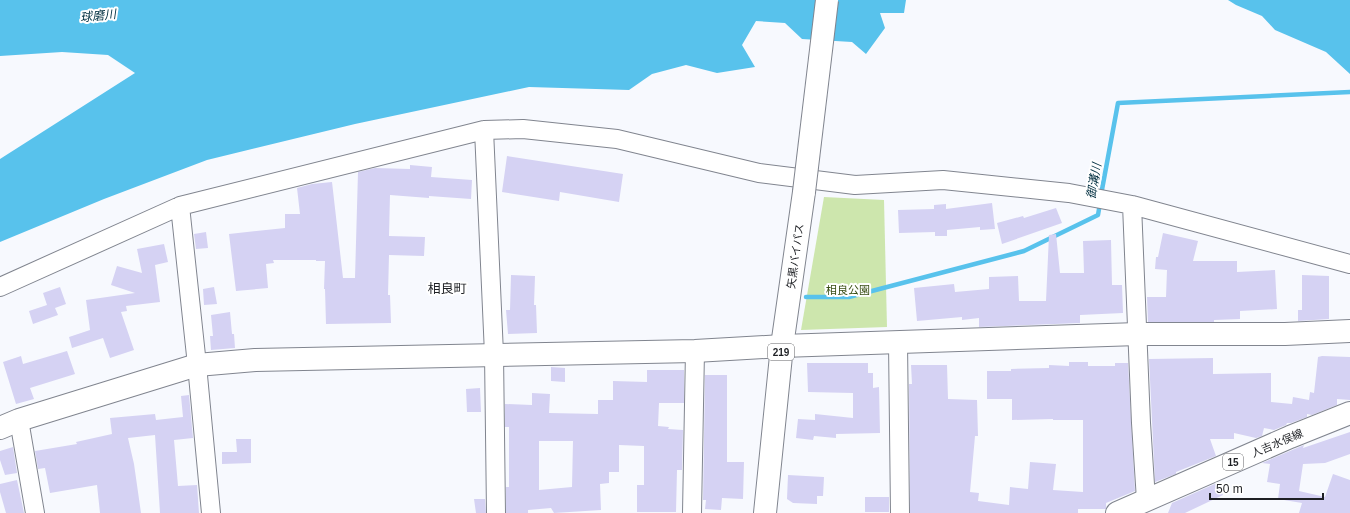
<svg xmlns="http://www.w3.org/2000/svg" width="1350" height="513" font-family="Helvetica,'Noto Sans JP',sans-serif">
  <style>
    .green { fill: #cde6ad }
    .water { fill: #58c2ec }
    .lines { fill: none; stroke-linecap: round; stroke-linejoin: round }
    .stream { stroke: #58c2ec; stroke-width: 4.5 }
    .building { fill: #d5d2f3; fill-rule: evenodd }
    .street-casing { stroke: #81858f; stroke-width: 20 }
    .secondary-casing { stroke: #81858f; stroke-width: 24 }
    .primary-casing { stroke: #81858f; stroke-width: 24 }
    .highway-casing { stroke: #81858f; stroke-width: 24 }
    .street { stroke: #fff; stroke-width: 18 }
    .secondary { stroke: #fff; stroke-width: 22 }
    .primary { stroke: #fff; stroke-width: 22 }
    .highway { stroke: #fff; stroke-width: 22 }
    .highway-bridge-casing { stroke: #81858f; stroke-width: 24; stroke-linecap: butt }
    .highway-bridge { stroke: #fff; stroke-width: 22 }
    .labels { text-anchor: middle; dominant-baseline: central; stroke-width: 4; stroke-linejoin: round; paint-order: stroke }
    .shield { fill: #fff; stroke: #626366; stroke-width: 1 }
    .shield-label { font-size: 10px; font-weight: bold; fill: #1e2024 }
    .street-label { font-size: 11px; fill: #1e2024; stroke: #fff }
    .park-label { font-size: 11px; fill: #394e14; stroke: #fff }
    .water-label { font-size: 12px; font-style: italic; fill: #002f40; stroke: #fff }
    .quarter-label { font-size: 13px; fill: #1e2024; stroke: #fff }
  </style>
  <rect width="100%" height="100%" fill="#f7f9fe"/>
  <path class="green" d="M 824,197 L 884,200 L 887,327 L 801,330 Z"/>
  <path class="water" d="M 0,0 L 906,0 L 904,13 L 880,13 L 885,28 L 866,54 L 852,42 L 802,39 L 785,23 L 756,21 L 742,45 L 755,67 L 717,73 L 686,65 L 652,74 L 629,90 L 529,87 L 355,124 L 207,160 L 104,199 L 0,242 L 0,159 L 135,73 L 108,55 L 62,52 L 0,56 Z
    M 1228,0 L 1350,0 L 1350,74 L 1326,52 L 1275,30 L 1262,16 L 1236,5 Z"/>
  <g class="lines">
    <path class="stream" d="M 1101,195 L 1118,103 L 1350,92
      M 806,297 L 849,297 L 1024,251 L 1098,215 L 1100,203"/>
  </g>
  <path class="building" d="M 507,156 L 623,174 L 619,202 L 560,192 L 559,201 L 502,192 Z
    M 410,165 L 432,167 L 431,177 L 472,180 L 471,199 L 429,196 L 429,198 L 390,195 L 389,236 L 425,237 L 424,256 L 389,255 L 388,295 L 390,295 L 391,323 L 326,324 L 325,289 L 324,289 L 325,261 L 316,261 L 316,260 L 273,260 L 274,263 L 266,264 L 268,288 L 236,291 L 229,234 L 285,228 L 285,214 L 300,214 L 297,188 L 312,184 L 332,182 L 343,278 L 355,278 L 358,172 L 375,168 L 410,169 Z
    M 992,203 L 995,229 L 980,230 L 980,227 L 947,230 L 947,236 L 935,236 L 935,232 L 899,233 L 898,210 L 934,209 L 934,205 L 946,204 L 946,209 Z
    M 1056,208 L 1062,223 L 1002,244 L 997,223 L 1023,216 L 1024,218 Z
    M 206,232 L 208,248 L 196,249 L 194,234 Z
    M 1163,233 L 1198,241 L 1193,261 L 1237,261 L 1237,272 L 1275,270 L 1277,309 L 1240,311 L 1240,319 L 1214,320 L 1214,322 L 1148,322 L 1147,297 L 1166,297 L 1167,270 L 1155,269 L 1156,257 L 1158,257 Z
    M 1056,234 L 1060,273 L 1084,273 L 1083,241 L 1111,240 L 1112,285 L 1122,285 L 1123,313 L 1080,315 L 1080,323 L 979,327 L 979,318 L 962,320 L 962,317 L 917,321 L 914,288 L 954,284 L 955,292 L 989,289 L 989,277 L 1018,276 L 1019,301 L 1046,301 L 1049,235 Z
    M 164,244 L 168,262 L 155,265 L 160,302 L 126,306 L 127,311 L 121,312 L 134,350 L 110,358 L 103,338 L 72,348 L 69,337 L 90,330 L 86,300 L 135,293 L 111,285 L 117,266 L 142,273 L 137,249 Z
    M 511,275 L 535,276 L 534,305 L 536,305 L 537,333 L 508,334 L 506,310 L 510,310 Z
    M 1302,275 L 1329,276 L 1329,319 L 1298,321 L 1298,310 L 1302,310 Z
    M 60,287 L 66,304 L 55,308 L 58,315 L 33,324 L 29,311 L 47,305 L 43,293 Z
    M 214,287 L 217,304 L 204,305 L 203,289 Z
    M 230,312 L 232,334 L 234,334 L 235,348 L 211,350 L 210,336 L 213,336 L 211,315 Z
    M 67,351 L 75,374 L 30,388 L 34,399 L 16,404 L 3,362 L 21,356 L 23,364 Z
    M 1322,356 L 1350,357 L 1350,400 L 1337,399 L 1337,405 L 1312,415 L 1307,414 L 1307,417 L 1291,423 L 1287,423 L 1286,425 L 1274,430 L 1264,428 L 1262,436 L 1256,438 L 1234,433 L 1234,439 L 1210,439 L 1216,456 L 1176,472 L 1176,474 L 1155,482 L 1149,359 L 1213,358 L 1213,374 L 1271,373 L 1271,402 L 1292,404 L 1293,397 L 1309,400 L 1310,392 L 1314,393 L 1318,357 Z
    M 1069,362 L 1088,362 L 1088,366 L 1115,366 L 1115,363 L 1128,363 L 1135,491 L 1106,503 L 1106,509 L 1078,509 L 1078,513 L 910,513 L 909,384 L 912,384 L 911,365 L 947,365 L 948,399 L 977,400 L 978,436 L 975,436 L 970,492 L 979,493 L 978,501 L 1009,505 L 1010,487 L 1028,489 L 1030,462 L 1056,464 L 1053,490 L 1083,492 L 1083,420 L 1053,420 L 1053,419 L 1012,420 L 1012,399 L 987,399 L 987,371 L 1011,371 L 1011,369 L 1049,368 L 1049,365 L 1069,366 Z
    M 807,363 L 868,363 L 868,373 L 873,373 L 873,388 L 879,387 L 880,433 L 836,434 L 836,438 L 814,436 L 813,440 L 796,438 L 798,419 L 815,420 L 815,414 L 853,418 L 853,393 L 808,392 Z
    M 551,367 L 565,368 L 565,382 L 551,381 Z
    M 647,370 L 684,370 L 684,403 L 659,403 L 658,426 L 669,427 L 668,429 L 683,430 L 682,470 L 677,470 L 676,512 L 637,512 L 637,485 L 644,485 L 644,446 L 619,445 L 619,472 L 609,472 L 609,483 L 600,484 L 601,510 L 554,513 L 551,508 L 528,510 L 528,513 L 506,513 L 506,487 L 509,487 L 509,427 L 505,427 L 505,404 L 532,405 L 532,393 L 550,394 L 549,413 L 598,414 L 598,400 L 613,400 L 613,381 L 647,382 ZM 539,441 L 573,441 L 572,487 L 539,490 Z
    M 705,375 L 727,375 L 727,462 L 744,462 L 743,499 L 722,498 L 721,510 L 705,509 L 706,500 L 703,500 Z
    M 480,388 L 481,412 L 467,412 L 466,389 Z
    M 189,395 L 193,438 L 174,440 L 178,486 L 197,485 L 199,513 L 160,513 L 155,435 L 128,438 L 134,464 L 141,513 L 100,513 L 97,485 L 50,493 L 45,468 L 38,469 L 35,451 L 77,444 L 76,442 L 112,434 L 110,418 L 155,414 L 156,420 L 183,417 L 181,396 Z
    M 1350,432 L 1350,454 L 1325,463 L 1303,464 L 1299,491 L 1325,497 L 1333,474 L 1350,480 L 1350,513 L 1299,513 L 1302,503 L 1278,499 L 1280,484 L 1267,482 L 1270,464 L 1262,463 L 1304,445 L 1303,448 Z
    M 236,439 L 251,439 L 251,463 L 222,464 L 222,452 L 237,452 Z
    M 13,447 L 17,473 L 5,475 L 0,460 L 0,451 Z
    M 788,475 L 824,477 L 823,496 L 817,496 L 817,504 L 793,503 L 787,499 Z
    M 17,480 L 24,513 L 6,513 L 0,492 L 0,484 Z
    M 1217,483 L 1223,495 L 1185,513 L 1168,513 L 1172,503 Z
    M 865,497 L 889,497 L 889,512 L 865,512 Z
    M 474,499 L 485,499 L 486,513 L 476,513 Z"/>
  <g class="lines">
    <defs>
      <path id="street" d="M 484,130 L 494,354 L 496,513
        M 1132,205 L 1141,423 L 1146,500
        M 180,206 L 197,365 L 211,513
        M 0,287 L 180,206 L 484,130 L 523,129 L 617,139 L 759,173 L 855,185 L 943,180 L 1069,193 L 1132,205 L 1350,264
        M 898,342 L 900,513
        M 19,420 L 35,513
        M 692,513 L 695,351"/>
      <path id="secondary" d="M 0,428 L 19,420 L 197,365 L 255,360 L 695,351 L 782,346 L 1138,334 L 1285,334 L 1350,331"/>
      <path id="primary" d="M 1117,513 L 1290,437 L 1350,413"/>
      <path id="highway" d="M 765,513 L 782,346 L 804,192"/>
    </defs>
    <use href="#street" class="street-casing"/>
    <use href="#secondary" class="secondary-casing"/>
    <use href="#primary" class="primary-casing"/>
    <use href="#highway" class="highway-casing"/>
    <use href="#street" class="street"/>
    <use href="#secondary" class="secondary"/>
    <use href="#primary" class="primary"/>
    <use href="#highway" class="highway"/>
    <defs>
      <path id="highway-bridge" d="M 804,192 L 827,0"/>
    </defs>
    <use href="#highway-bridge" class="highway-bridge-casing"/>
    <use href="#highway-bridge" class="highway-bridge"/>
  </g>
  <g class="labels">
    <g class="shield">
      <rect x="768" y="344" width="26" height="16" rx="3"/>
      <rect x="1223" y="454" width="20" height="16" rx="3"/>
    </g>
    <g class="shield-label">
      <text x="781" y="352">219</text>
      <text x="1233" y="462">15</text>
    </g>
    <g class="street-label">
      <text transform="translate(795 256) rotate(-82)">矢黒バイパス</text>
      <text transform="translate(1277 443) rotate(-23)">人吉水俣線</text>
    </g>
    <g class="park-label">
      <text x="848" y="290">相良公園</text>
    </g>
    <g class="water-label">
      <text transform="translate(98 16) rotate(-6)">球磨川</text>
      <text transform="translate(1094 181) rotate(-80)">御溝川</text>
    </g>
    <g class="quarter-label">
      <text x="447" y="288">相良町</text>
    </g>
  </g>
  <path d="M1210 493v6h113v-6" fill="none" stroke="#1e2024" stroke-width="2"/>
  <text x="1216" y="493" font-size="12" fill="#1e2024" stroke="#ffffff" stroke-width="3" paint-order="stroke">50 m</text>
</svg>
